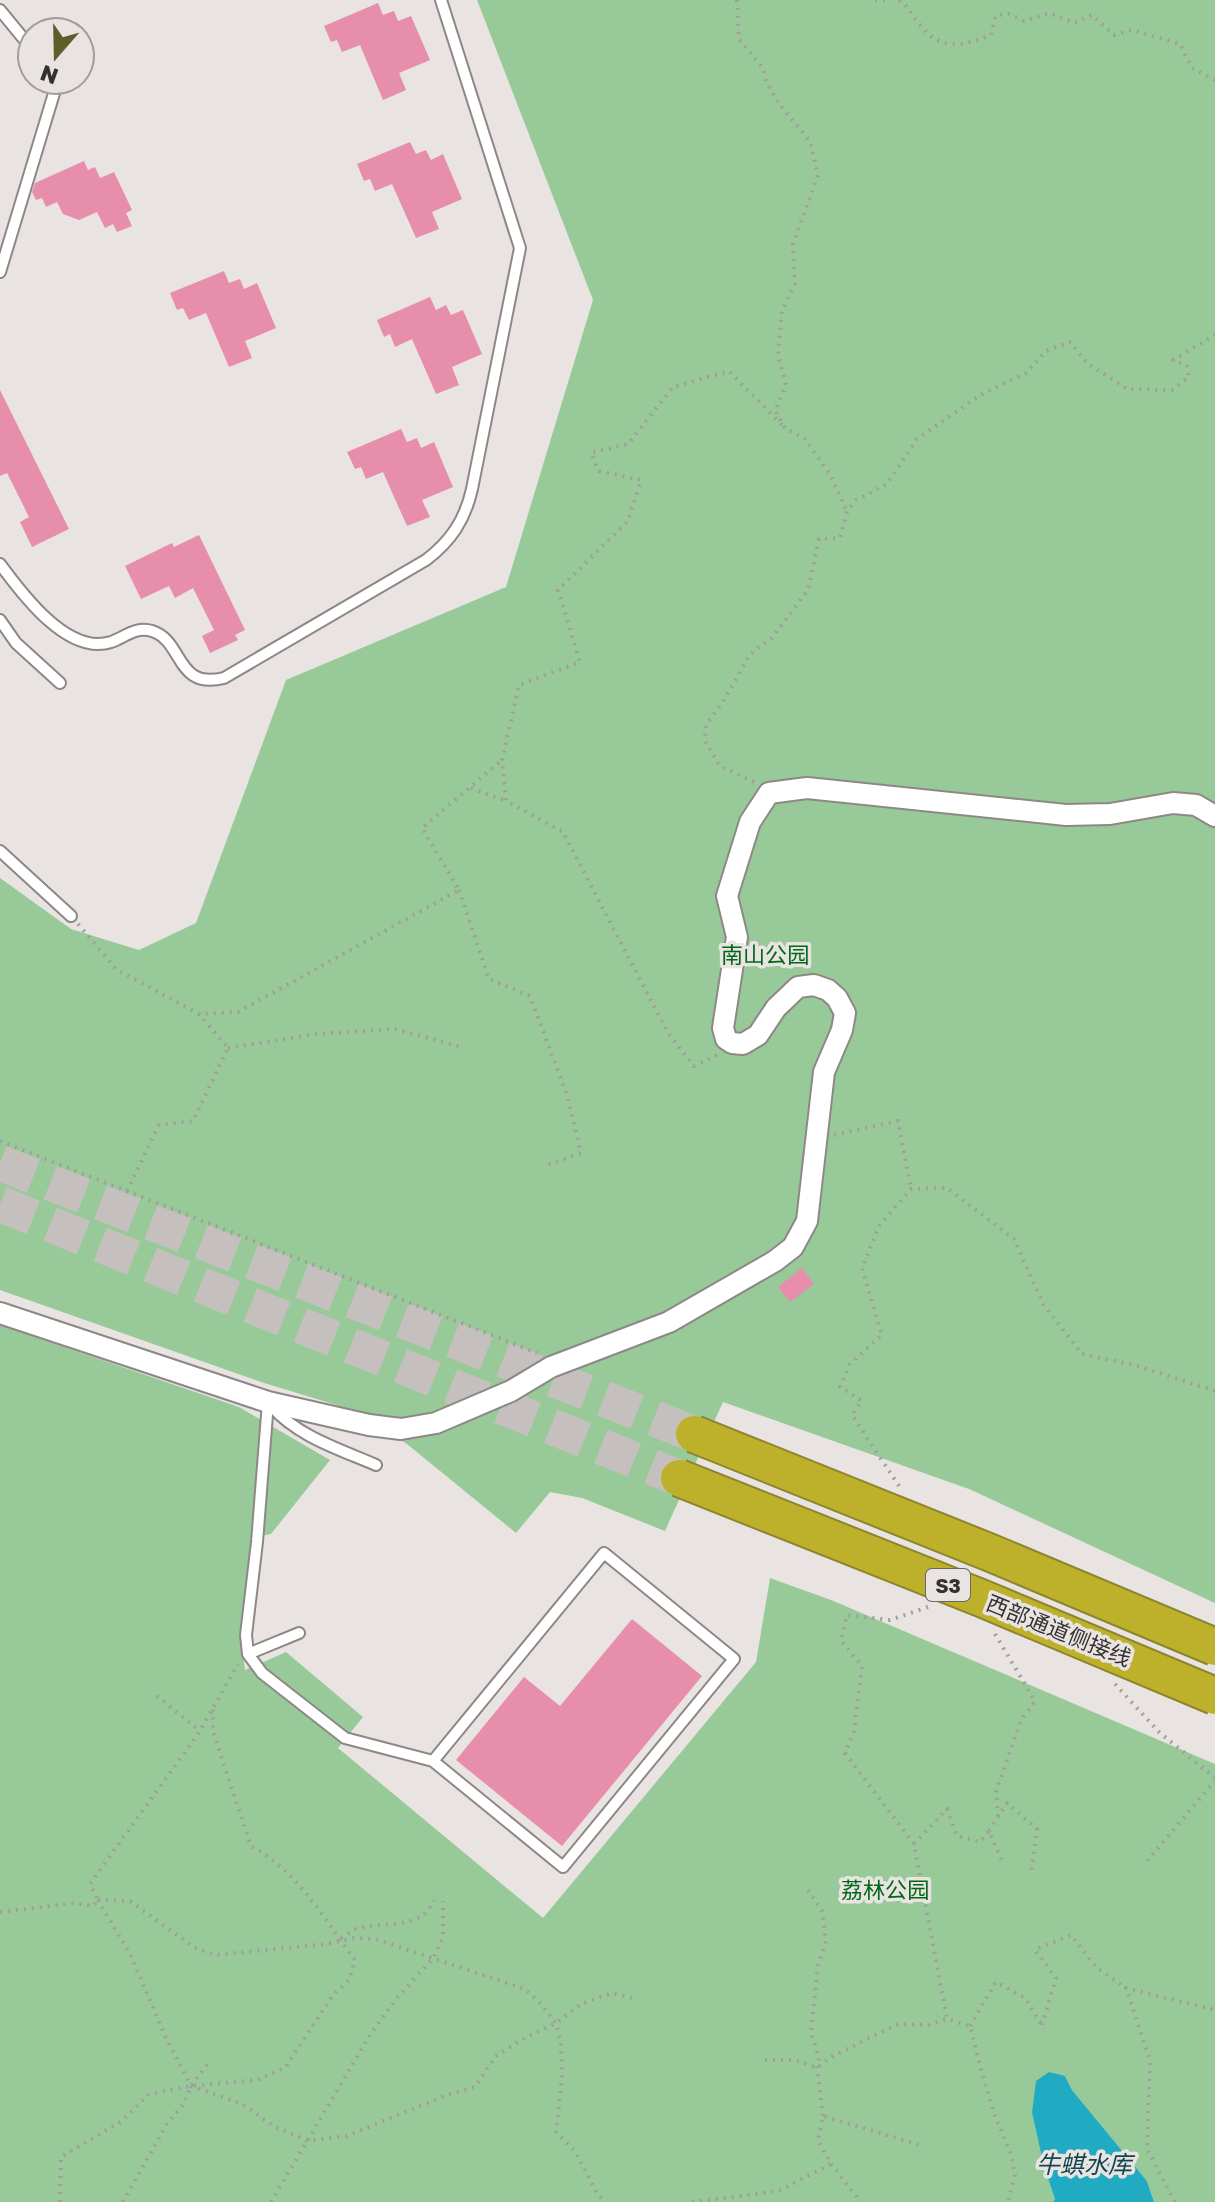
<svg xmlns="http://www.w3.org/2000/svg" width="1215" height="2202" font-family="'Golos Text','Noto Sans SC',sans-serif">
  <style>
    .green { fill: #98ca99 }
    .water { fill: #21abc2 }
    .building { fill: #e68eab }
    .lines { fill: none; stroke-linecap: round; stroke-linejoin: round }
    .motorway-tunnel { stroke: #c5c0be; stroke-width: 36; stroke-dasharray: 36 18; stroke-linecap: butt }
    .service-casing { stroke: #8d8886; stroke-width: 14 }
    .minor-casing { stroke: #8d8886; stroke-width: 24 }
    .path { stroke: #a19d9b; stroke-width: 4; stroke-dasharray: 2 6; stroke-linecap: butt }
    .service { stroke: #fff; stroke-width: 10 }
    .minor { stroke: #fff; stroke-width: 20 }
    .motorway-bridge-casing { stroke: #8d852e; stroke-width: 40; stroke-linecap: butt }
    .motorway-bridge { stroke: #bdb12c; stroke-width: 36 }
    .labels { text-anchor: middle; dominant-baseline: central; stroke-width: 7; stroke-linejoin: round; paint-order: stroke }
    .shield { fill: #e9e4e1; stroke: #6a6766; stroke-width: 2 }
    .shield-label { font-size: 20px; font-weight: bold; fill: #343231 }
    .park-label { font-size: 22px; fill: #006918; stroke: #e9e4e1 }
    .street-label { font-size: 22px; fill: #343231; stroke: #e9e4e1 }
    .water-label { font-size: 24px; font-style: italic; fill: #0f4650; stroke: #e9e4e1 }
  </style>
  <rect width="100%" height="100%" fill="#e9e4e1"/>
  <path class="green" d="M 477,0 L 1215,0 L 1215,1603 L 969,1489 L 723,1402 L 665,1531 L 582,1498 L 550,1492 L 516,1533 L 407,1444 L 356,1411 L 261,1382 L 0,1290 L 0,878 L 71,929 L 139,950 L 196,923 L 286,680 L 506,587 L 593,300 Z
    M 0,1325 L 239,1407 L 330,1460 L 271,1534 L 251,1538 L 240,1635 L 245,1670 L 286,1652 L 363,1717 L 338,1748 L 543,1918 L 756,1662 L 770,1578 L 831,1600 L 1215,1764 L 1215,2202 L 1154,2202 L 1147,2181 L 1072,2090 L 1065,2076 L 1032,2113 L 1044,2167 L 1055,2199 L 1053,2202 L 0,2202 Z"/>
  <path class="water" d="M 1049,2072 L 1065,2076 L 1072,2090 L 1147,2181 L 1154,2202 L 1053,2202 L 1055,2199 L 1044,2167 L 1032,2113 L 1036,2081 Z"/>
  <path class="building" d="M 378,3 L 383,15 L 394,11 L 398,21 L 411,16 L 430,60 L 399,73 L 406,90 L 383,100 L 360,45 L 342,52 L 337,40 L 331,42 L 324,26 Z
    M 410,142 L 416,154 L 426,150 L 431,160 L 443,154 L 462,199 L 432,212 L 439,229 L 416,238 L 392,184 L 375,191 L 370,179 L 364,181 L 357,164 Z
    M 84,161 L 88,170 L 95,167 L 100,178 L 114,172 L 132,210 L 126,213 L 132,226 L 117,232 L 113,224 L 105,228 L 97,212 L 79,220 L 63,214 L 57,202 L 46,207 L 42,198 L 36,200 L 32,192 L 35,183 Z
    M 224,271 L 229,283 L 240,279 L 244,289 L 257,283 L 276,328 L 245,341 L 252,358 L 229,367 L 206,313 L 189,320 L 183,308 L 177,310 L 170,293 Z
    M 430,297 L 436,310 L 446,305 L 451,315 L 463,310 L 482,354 L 452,367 L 459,385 L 436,394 L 412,339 L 395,347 L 390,334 L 384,337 L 377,320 Z
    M 0,390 L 69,529 L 32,547 L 20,522 L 29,517 L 7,473 L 0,476 Z
    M 401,429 L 407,442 L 417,438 L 421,448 L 434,442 L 453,487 L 422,500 L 430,517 L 407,526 L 383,472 L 366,479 L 361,467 L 355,469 L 347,452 Z
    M 199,535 L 245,630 L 235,635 L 238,640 L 210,653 L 202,636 L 214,630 L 193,588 L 175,598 L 169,586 L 141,599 L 125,566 L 172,543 L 174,547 Z
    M 802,1268 L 814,1284 L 790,1302 L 778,1287 Z
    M 632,1619 L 702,1676 L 562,1846 L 456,1760 L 524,1677 L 560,1706 Z"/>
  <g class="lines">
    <path class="motorway-tunnel" d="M 0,1163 L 694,1434
      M 0,1204 L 679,1478"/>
    <defs>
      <path id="service" d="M 0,10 L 32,49
        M 0,272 L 58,80
        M 0,564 C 22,594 68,656 111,642 C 125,637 136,626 152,631 C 184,641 175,690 224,678 L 426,560 C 451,541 465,520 472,489 L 520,248 L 441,0
        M 0,620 L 16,643 L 60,683
        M 0,851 L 71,916
        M 268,1402 L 257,1542 L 246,1635 L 248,1654 L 262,1673 L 345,1738 L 433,1761 L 563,1867 L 734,1659 L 604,1553 L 433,1761
        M 272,1407 C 299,1437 339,1449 376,1465
        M 248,1654 L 299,1633"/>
      <path id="minor" d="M 0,1313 L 268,1402 L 369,1425 L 401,1429 L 436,1423 L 511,1391 L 551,1367 L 669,1322 L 775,1261 L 793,1247 L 807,1221 L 824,1072 L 842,1030 L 845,1013 L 837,998 L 828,990 L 814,985 L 798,987 L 776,1008 L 758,1035 L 743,1044 L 732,1043 L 726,1039 L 723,1028 L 737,937 L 727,896 L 750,822 L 769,793 L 807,788 L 1066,815 L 1110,814 L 1173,803 L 1196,805 L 1215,816"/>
    </defs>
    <use href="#service" class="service-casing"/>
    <use href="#minor" class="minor-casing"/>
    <path class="path" d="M 737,0 L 739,39 L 763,68 L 766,81 L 779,104 L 810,141 L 818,175 L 793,244 L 795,284 L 782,310 L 778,354 L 786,385 L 775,411 L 785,428 L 805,439 L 830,474 L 847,512
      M 875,0 L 886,0
      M 899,0 C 910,7 911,16 920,25 C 942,52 962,46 991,35 L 996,15 L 1009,14 L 1024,21 L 1049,13 L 1075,23 L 1092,15 L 1114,35 L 1132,30 L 1180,44 L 1192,68 L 1215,80
      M 754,782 L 720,766 L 705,741 L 706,725 L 726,697 L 750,654 L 772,638 L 808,590 L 819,539 L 840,538 L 847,512 L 856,500 L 887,484 L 917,439 L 980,395 L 1026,373 L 1046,351 L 1070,342 L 1087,363 L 1127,389 L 1172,390 L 1189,377 L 1187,366 L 1173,360 L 1215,335
      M 471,788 L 506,801
      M 459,890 L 489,979 L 530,996 L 567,1095 L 581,1153 L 548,1165
      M 78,924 L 116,969 L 199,1014 L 238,1012 L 459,890 L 422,828 L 502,760
      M 228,1048 L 316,1034 L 394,1029 L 459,1046
      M 717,1055 L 694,1066 L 668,1033 L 563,832 L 506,801 L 502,760 L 519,685 L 580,662 L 558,590 L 628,521 L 641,480 L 599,471 L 591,453 L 628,444 L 673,387 L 729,371 L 785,428
      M 834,1135 L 898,1121 L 911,1189
      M 0,1141 L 537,1353
      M 127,1191 L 159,1125 L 193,1121 L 228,1048 L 199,1014
      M 899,1486 L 852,1415 L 862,1401 L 840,1387 L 850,1364 L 882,1335 L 862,1268 L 879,1226 L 911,1189 L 947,1188 L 1014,1239 L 1043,1304 L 1082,1354 L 1138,1366 L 1215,1391
      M 928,1607 L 890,1620 L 847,1615 L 841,1641 L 862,1666 L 854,1731 L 845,1753 L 914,1844 L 947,2019
      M 995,1634 L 1035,1701 L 1021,1720 L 996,1792 L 998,1816
      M 1115,1684 L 1159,1732 L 1215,1778
      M 157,1696 L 200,1731
      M 989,1831 L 1007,1803 L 1037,1829 L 1031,1873
      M 914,1844 L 947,1809 L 957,1836 L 980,1842 L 989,1831 L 1002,1861
      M 1147,1861 L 1215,1781
      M 808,1890 L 822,1911 L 826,1941 L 818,1965 L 811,2033 L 819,2057 L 817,2068 L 823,2116
      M 98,1900 L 131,1956 L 166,2038 L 191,2086 L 242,2104 L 275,2127 L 308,2141 L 347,2136 L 444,2096 L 475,2087 L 495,2057 L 519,2041 L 556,2023 L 581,2004 L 612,1993 L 632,1998
      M 98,1900 L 130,1901 L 195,1948 L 215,1955 L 327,1944 L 353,1938 L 375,1939 L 525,1989 L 541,2004 L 556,2023 L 561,2042 L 562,2078 L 556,2132 L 575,2151 L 598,2195 L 606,2202
      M 0,1912 L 75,1903 L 93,1906 L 98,1900 L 90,1884 L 200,1731 L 238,1664
      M 341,1938 C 347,1935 352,1930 358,1928 C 385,1921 421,1931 434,1900
      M 1042,2025 L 1056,1978 L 1035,1950 L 1071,1935 L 1097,1968 L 1126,1988
      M 970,2026 L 996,1982 L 1025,1998 L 1042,2025
      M 765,2060 L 796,2060 L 817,2068 L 829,2058 L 898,2024 L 929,2025 L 947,2019 L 970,2026 L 982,2073 L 994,2114 L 1010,2151 L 1015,2175 L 1008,2202
      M 831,2164 L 861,2202
      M 60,2202 L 61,2157 L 122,2121 L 149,2094 L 191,2086 L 257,2080 L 286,2067 L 333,1995 L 349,1980 L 355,1960 C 323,1918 299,1872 251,1846 L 213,1732 L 213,1709
      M 123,2202 L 167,2124 L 183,2105 L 191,2086 L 210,2061
      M 271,2202 L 370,2035 L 396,1999 L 434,1957 L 443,1937 L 443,1901
      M 692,2202 L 779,2191 L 831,2164 L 818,2140 L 823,2116 L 920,2145
      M 1175,2202 L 1147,2149 L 1150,2060 L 1126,1988 L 1215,2010"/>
    <use href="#service" class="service"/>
    <use href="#minor" class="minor"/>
    <defs>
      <path id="motorway-bridge" d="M 694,1434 L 991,1553 L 1215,1647
        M 679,1478 L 981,1598 L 1215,1696"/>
    </defs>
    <use href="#motorway-bridge" class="motorway-bridge-casing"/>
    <use href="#motorway-bridge" class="motorway-bridge"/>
  </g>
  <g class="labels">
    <rect class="shield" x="926" y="1569" width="44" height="32" rx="6"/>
    <g class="shield-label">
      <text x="948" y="1585">S3</text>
    </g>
    <g class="park-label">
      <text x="765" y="954">南山公园</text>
      <text x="885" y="1889">荔林公园</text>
    </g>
    <g class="street-label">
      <text transform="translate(1059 1630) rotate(22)">西部通道侧接线</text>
    </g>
    <g class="water-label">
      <text x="1084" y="2163">牛蜞水库</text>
    </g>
  </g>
  <g transform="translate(56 56) rotate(200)"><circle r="38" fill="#e9e4e1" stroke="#a19d9b" stroke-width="2"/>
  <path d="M0-6L14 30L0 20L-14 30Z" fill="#5f5e2b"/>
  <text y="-12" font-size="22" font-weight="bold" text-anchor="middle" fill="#343231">N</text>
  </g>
</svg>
